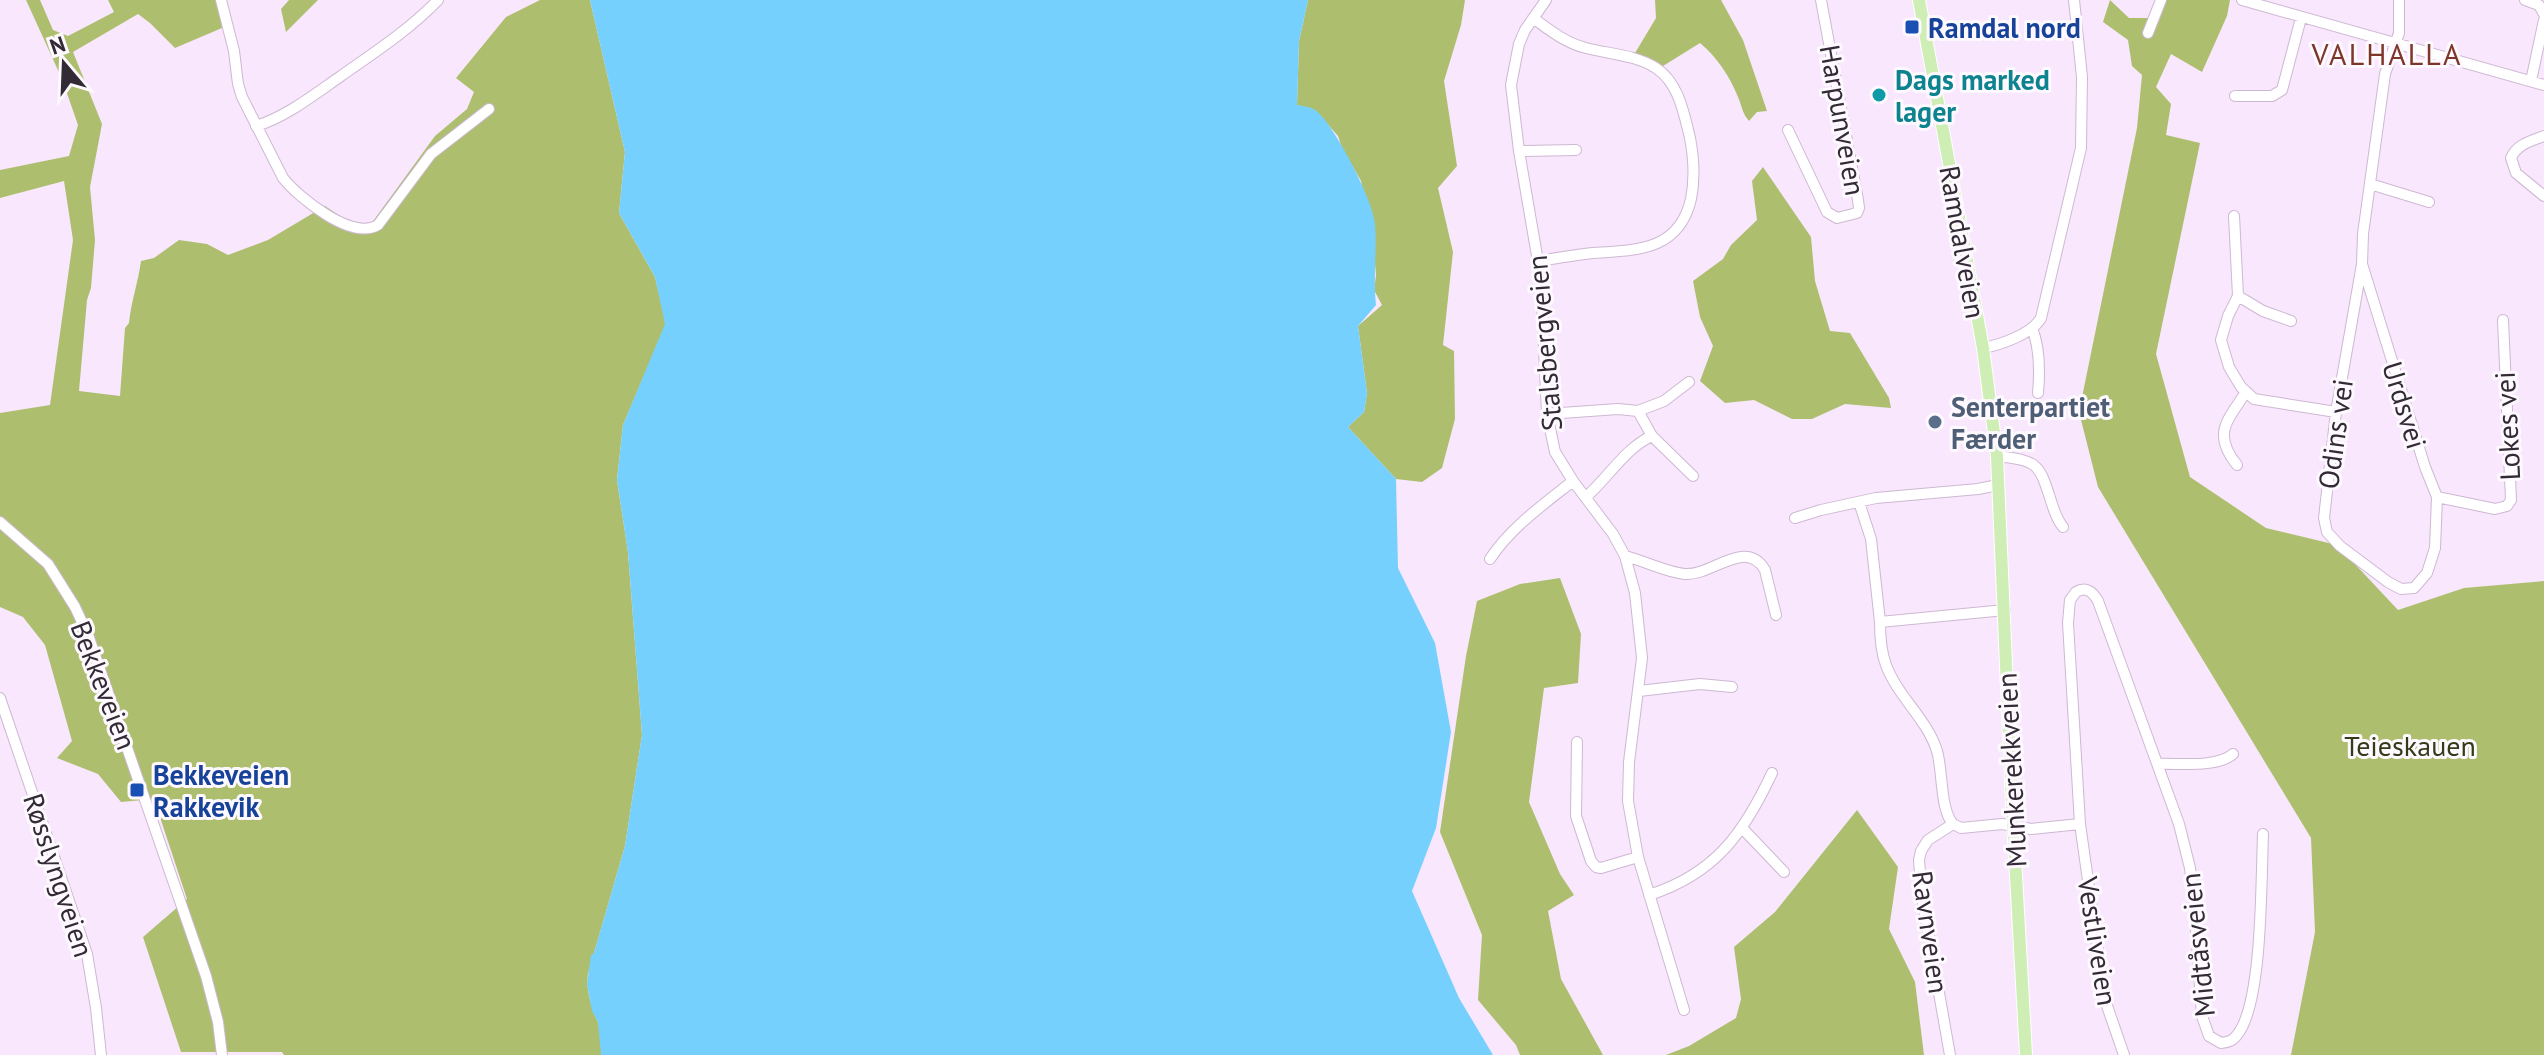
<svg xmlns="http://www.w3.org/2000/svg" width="2544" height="1055" font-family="'PT Sans',sans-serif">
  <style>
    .forest { fill: #adbf6e }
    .water { fill: #76d0fe }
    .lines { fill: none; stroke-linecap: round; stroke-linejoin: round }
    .minor-casing { stroke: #ceb8d3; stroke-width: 12 }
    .major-casing { stroke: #fff; stroke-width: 14 }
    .minor { stroke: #fff; stroke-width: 10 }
    .major { stroke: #cfeeb6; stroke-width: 12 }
    .transit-dot { fill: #1a4fb4; stroke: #fef9ff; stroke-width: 3 }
    .culture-dot { fill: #0f9aa8; stroke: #fef9ff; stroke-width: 3 }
    .service-dot { fill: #5c6f8a; stroke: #fef9ff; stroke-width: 3 }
    .labels { text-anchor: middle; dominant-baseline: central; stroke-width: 6; stroke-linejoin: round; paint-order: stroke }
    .transit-label { font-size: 28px; font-weight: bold; fill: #164399; stroke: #fef9ff; text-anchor: start }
    .culture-label { font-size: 28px; font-weight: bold; fill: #0d838f; stroke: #fef9ff; text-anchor: start }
    .street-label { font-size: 28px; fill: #322a34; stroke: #fef9ff }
    .service-label { font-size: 28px; font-weight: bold; fill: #4e5e75; stroke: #fef9ff; text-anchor: start }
    .park-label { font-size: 28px; fill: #343b19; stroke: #fef9ff }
    .neighbourhood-label { font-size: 30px; letter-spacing: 2px; fill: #7c3729; stroke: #fef9ff }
  </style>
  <rect width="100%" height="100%" fill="#f9e7fd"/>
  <path class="forest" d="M 26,0 L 40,0 L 53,30 L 68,36 L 114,12 L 108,0 L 218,0 L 222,28 L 175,48 L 150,23 L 138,14 L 73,52 L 102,124 L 90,187 L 95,240 L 91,288 L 87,300 L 79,391 L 120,396 L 125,328 L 129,323 C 131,302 138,283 141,261 L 154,258 L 179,240 L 207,244 L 228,255 L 268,240 L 325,206 L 349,222 L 371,224 L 435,136 L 467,109 L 474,92 L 456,78 L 506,17 L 540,0 L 590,0 L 625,152 L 619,213 L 655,277 L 666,324 L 623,425 L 617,480 L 628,552 L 642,735 L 625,846 L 588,974 C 586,991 591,1005 597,1020 C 602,1031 601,1044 601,1055 L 284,1055 L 282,1052 L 181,1052 L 143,937 L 187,899 L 154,799 L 121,802 L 98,774 L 57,758 L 72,741 L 45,645 L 23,617 L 0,607 L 0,413 L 50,405 L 73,240 L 64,181 L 0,198 L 0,170 L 69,156 L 78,125 L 62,79 Z
    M 289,0 L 318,0 L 286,32 L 281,9 Z
    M 1308,0 L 1465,0 L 1461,25 L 1444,81 L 1457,166 L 1438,188 L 1453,252 L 1443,345 L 1454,351 L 1455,419 L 1442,468 L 1422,482 L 1396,479 L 1348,427 L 1364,412 L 1367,393 L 1358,326 L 1382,305 L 1374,290 L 1376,275 L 1374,253 L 1361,181 L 1342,148 L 1338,136 L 1315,110 L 1297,105 L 1299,41 Z
    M 1655,0 L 1721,0 L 1743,40 L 1767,111 L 1757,112 L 1749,121 C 1742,113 1742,106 1738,97 C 1730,77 1717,57 1700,43 L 1663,66 L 1635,53 L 1656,18 Z
    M 2110,0 L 2129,18 L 2157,18 L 2166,0 L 2230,0 L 2227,16 L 2202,72 L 2171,54 L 2156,87 L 2171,104 L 2166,135 L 2200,143 L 2156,354 L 2190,477 L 2266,528 L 2337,545 L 2398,610 L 2464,588 L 2544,581 L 2544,1055 L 2291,1055 L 2315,932 L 2311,838 L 2098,487 L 2079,412 L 2137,128 L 2142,75 L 2132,66 L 2128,40 L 2103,22 Z
    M 1763,167 L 1811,237 L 1815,281 L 1830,331 L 1850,333 L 1889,398 L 1891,408 L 1845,404 L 1812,419 L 1792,419 L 1754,400 L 1725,403 L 1700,381 L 1713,346 L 1700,317 L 1693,281 L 1723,259 L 1731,245 L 1757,220 L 1752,181 Z
    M 1560,578 L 1581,634 L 1578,683 L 1544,688 L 1529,802 L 1560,874 L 1574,895 L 1548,911 L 1561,979 L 1603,1055 L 1520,1055 L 1516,1045 L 1478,1000 L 1482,935 L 1440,832 L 1466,656 L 1477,601 L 1520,584 Z
    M 1857,810 L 1898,867 L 1889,929 L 1915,982 L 1924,1055 L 1666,1055 L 1689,1046 L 1736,1018 L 1741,999 L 1734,947 L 1775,912 Z"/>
  <path class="water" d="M 590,0 L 1308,0 L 1299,41 L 1297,105 C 1302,106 1311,107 1315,110 C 1333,122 1374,202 1375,224 C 1377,251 1373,278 1376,305 L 1358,326 L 1367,393 L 1364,412 L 1348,427 L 1396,479 L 1398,568 L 1435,643 L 1451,732 L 1436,828 L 1412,891 L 1459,998 L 1493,1055 L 601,1055 L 598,1022 L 592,1011 L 587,984 L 591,955 L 594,953 L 625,846 L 642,735 L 628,552 L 617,480 L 623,425 L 665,324 L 655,277 L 619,213 L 625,152 Z"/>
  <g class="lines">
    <defs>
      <path id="minor" d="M 221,0 L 234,51 L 238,84 L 242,97 L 283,178 C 299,198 352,241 378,225 L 431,154 L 489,109
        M 1546,0 L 1525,30 L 1519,44 L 1511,85 L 1519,151 L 1541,279 L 1547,414 L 1555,452 L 1573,481 L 1613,534 L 1625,556 L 1635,593 L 1642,658 L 1629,762 L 1628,801 L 1638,857 L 1684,1010
        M 2242,0 L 2544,85
        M 2525,0 L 2539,5 L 2544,14
        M 1533,18 C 1549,30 1566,43 1586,48 C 1609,54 1636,55 1656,68 C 1679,83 1684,114 1690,138 C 1694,159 1695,179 1691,199 C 1679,251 1637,250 1593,253 C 1575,255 1557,258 1539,261
        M 2148,33 L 2161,0
        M 2531,81 L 2544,20
        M 2235,96 L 2272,96 L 2282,90 L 2301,18
        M 256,126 C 286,117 315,94 341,76 C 375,52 409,30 438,0
        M 1788,130 L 1827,212 L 1837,218 L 1857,213 L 1859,208 L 1858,200 L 1821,0
        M 2544,136 C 2531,141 2517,144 2511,158 L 2516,173 L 2544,196
        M 1519,151 L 1576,150
        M 2370,184 L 2429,202
        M 2234,216 L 2238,296 L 2228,316 L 2221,340 L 2229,367 L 2241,387 L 2254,399 L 2336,412
        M 2362,264 L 2425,467 L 2437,497 L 2435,548 L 2427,573 L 2414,588 L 2401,589 L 2388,582 L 2340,546 L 2327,532 L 2324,518 L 2336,412 L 2362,264 L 2363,234 L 2385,74 L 2399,33 L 2399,0
        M 2238,296 L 2263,311 L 2291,321
        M 2032,328 C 2040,348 2040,371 2038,393
        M 1983,348 C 2000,345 2032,334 2041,318 L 2081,148 L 2082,77 L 2074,0
        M 1638,411 L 1652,436 L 1693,476
        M 1547,414 L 1618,409 L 1638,411 L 1664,401 L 1689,382
        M 1997,456 C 2040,461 2039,464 2052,504 C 2055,513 2057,520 2063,527
        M 2237,465 C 2212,434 2227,421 2246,392
        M 1586,497 C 1608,478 1625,448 1652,436
        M 2437,497 L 2495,509 L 2507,506 L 2511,500 L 2503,320
        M 1859,502 L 1871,539 L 1880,622
        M 1795,518 L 1821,510 L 1876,498 L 1978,489 L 1998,485
        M 0,522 L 48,564 L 75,607 L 88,635 L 206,976 L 218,1022 L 222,1055
        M 1625,556 C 1645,561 1665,572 1685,574 C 1712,576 1746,537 1765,570 L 1776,615
        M 1490,559 C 1510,528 1544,504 1573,481
        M 1639,691 L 1700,684 L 1732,687
        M 0,698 L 87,954 L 96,1008 L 101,1055
        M 1577,742 L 1576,816 L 1591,861 L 1596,867 L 1601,868 L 1638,857
        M 2158,764 C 2179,763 2217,768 2233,754
        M 1953,824 C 1940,809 1943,772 1937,751 C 1927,719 1898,697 1886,665 C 1881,652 1880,636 1880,622 L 2005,610
        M 2080,824 L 2105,1000 L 2124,1055
        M 1743,829 L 1784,872
        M 1649,895 C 1715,874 1744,833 1772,773
        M 1950,1055 L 1922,897 L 1919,860 L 1921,851 L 1928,840 L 1953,824 L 1961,828 L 2002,824 L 2031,829 L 2080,824 L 2068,623 L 2070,600 L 2076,592 C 2086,586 2093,592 2098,601 L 2179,824 L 2190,868 L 2194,900 L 2202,1016 L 2209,1036 L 2221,1043 C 2228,1042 2233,1041 2237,1035 C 2263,1004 2261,878 2263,834"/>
      <path id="major" d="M 1919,0 L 1983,348 L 1997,456 L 2012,804 L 2026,1055"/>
    </defs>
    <use href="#minor" class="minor-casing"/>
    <use href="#major" class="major-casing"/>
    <use href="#minor" class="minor"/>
    <use href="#major" class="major"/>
  </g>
  <g class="transit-dot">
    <rect x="1904" y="19" width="16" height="16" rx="4"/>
    <rect x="129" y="782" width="16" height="16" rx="4"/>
  </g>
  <circle class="culture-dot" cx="1879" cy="95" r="8"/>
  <circle class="service-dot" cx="1935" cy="422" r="8"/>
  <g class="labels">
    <g class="transit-label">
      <text x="1928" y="27">Ramdal nord</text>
      <text x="153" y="774">Bekkeveien<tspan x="153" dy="32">Rakkevik</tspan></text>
    </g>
    <g class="culture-label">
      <text x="1895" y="79">Dags marked<tspan x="1895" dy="32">lager</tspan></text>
    </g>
    <g class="street-label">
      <text transform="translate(1843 120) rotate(80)">Harpunveien</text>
      <text transform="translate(1963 242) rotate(80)">Ramdalveien</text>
      <text transform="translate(1544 343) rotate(-95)">Stalsbergveien</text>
      <text transform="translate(2405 405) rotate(73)">Urdsvei</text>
      <text transform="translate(2507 426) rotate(-93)">Lokes vei</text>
      <text transform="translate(2335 434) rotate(-82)">Odins vei</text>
      <text transform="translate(104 685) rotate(69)">Bekkeveien</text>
      <text transform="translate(2011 770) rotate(-93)">Munkerekkveien</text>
      <text transform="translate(59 875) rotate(72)">Røsslyngveien</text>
      <text transform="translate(1931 932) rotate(82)">Ravnveien</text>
      <text transform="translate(2098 941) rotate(81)">Vestliveien</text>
      <text transform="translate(2197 945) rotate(-96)">Midtåsveien</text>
    </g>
    <g class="service-label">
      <text x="1951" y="406">Senterpartiet<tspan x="1951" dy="32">Færder</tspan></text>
    </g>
    <g class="park-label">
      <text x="2410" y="745">Teieskauen</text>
    </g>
    <g class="neighbourhood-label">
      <text x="2387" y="53">VALHALLA</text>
    </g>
  </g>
  <g transform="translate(64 64) rotate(341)" stroke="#fef9ff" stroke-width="6" paint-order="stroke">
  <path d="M0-6L14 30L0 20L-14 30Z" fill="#322a34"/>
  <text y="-12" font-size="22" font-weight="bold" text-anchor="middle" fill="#322a34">N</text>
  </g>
</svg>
